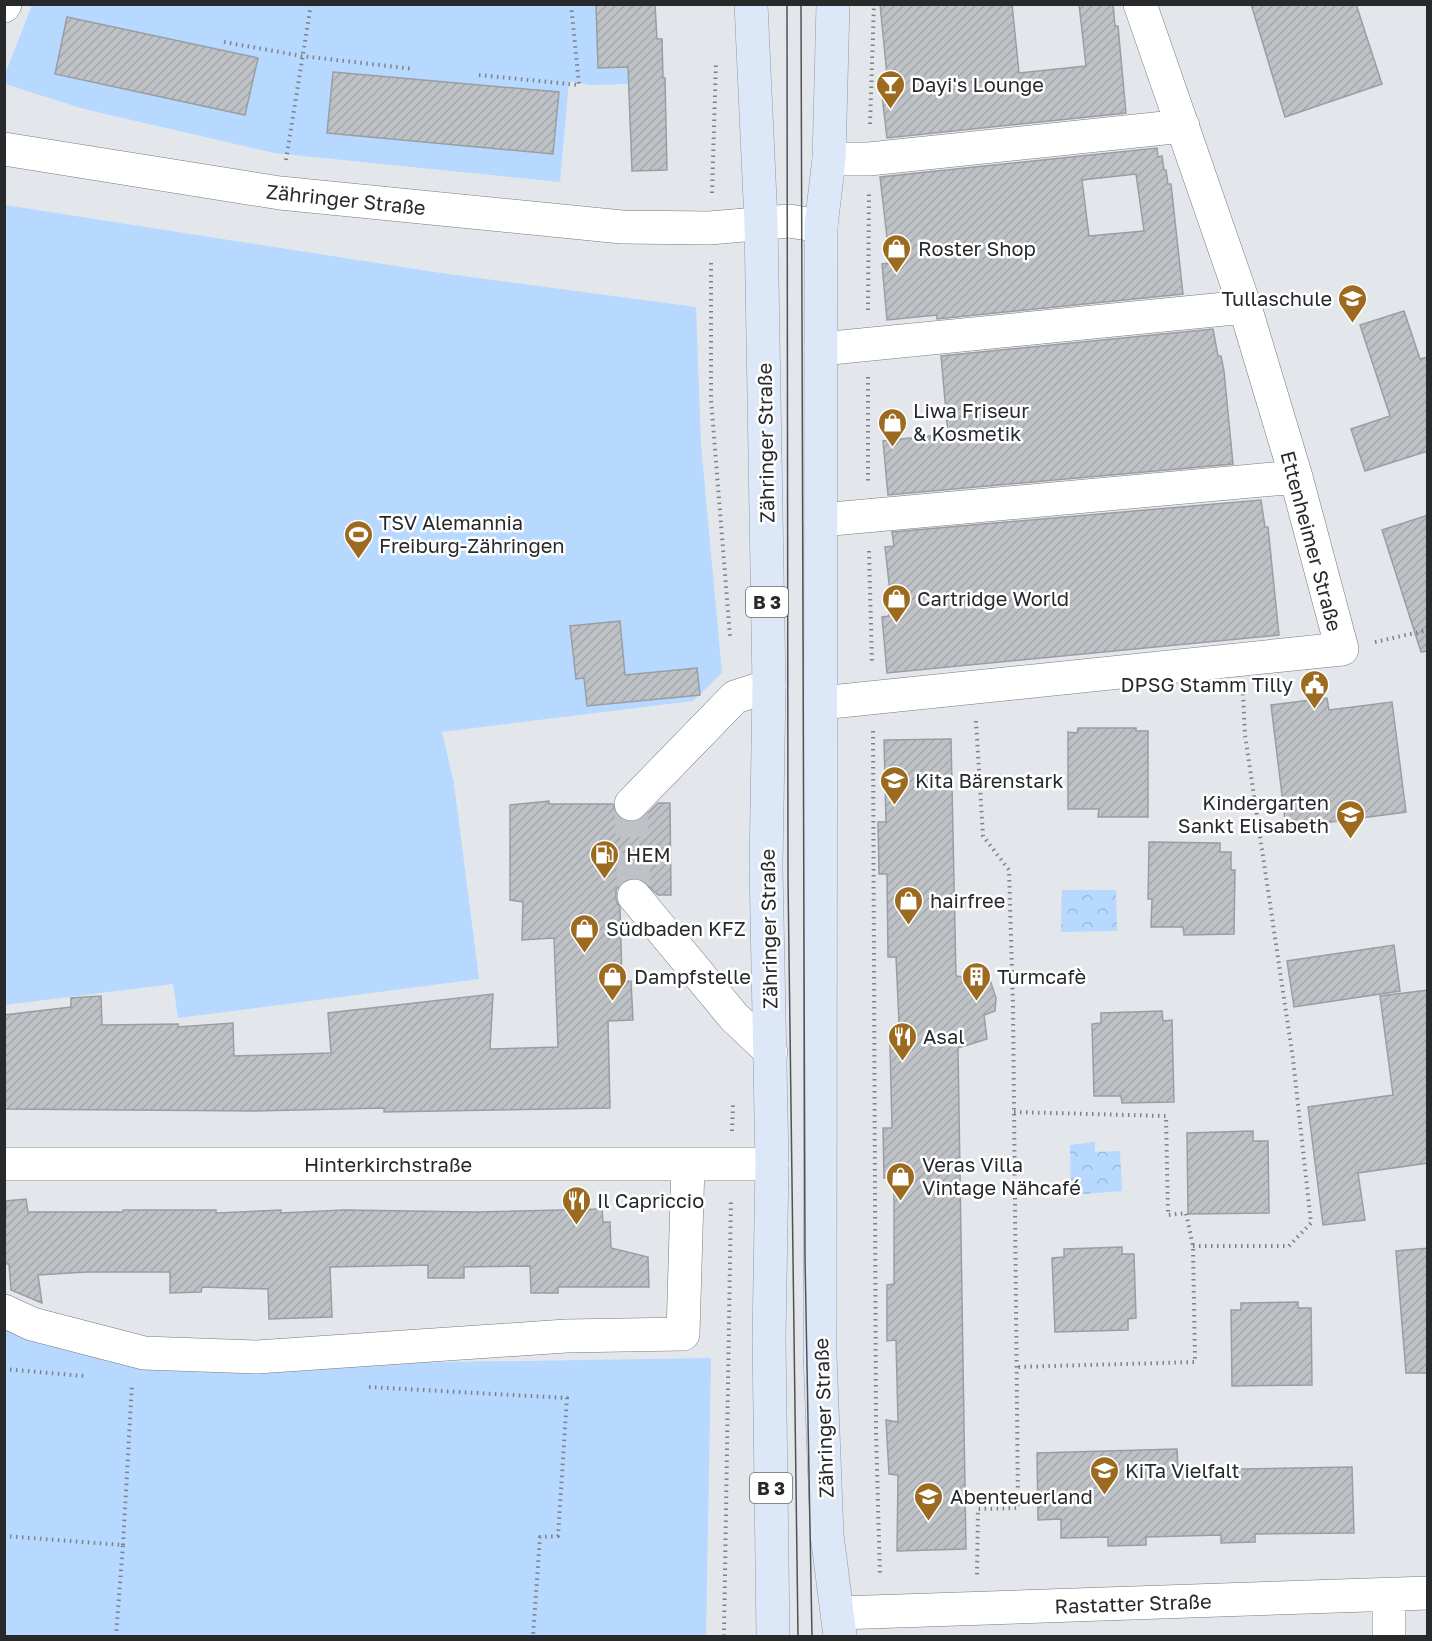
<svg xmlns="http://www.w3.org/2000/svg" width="1432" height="1641" font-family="'Golos Text',sans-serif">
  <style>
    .green { fill: #b7d8ff }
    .forest { fill: url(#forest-crowns) }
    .building { fill: url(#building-hatch); stroke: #9a9ea2; stroke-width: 1.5; fill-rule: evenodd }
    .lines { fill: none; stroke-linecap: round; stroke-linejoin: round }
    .minor-tunnel { stroke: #bec1c5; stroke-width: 33; stroke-dasharray: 33 16; stroke-linecap: butt }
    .minor-casing { stroke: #76797d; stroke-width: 34 }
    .major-casing { stroke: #8d9bac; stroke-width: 34 }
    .path { stroke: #7f8185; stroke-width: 4; stroke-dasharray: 1.5 4.5; stroke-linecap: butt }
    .minor { stroke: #fff; stroke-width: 33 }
    .major { stroke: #dce8f7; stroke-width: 33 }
    .tram { stroke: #515255; stroke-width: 1.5 }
    .labels { text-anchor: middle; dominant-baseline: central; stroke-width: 5; stroke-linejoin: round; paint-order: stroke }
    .shield { fill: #fff; stroke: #68696b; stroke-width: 1.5 }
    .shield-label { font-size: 18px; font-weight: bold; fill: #28292b }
    .poi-label { font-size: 20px; fill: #28292b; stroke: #fff; text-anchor: start }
    .street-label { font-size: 20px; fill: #28292b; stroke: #fff }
  </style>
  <defs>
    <pattern id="forest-crowns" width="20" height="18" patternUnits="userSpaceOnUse" patternTransform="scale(1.5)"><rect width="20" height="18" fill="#b7d8ff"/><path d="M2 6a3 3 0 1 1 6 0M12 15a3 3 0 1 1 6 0" fill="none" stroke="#9db9db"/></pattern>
    <pattern id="building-hatch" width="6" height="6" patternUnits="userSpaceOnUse" patternTransform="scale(1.5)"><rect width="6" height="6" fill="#bec2c6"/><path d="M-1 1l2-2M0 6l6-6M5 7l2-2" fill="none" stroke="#a3a7aa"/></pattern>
  </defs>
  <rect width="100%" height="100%" fill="#e3e7ec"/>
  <path class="green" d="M 596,4 L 628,67 L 628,84 L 589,85 L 569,81 L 560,182 L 274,153 L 84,109 L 5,84 L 4,77 L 32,5 Z
    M 5,205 L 441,273 L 696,307 L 701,445 L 722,673 L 693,701 L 442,732 L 454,784 L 479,979 L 178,1018 L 173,984 L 5,1005 Z
    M 5,1320 L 258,1365 L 711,1358 L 706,1636 L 5,1636 Z"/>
  <path class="forest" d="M 1062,890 L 1116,890 L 1117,931 L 1061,932 Z
    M 1095,1142 L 1095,1152 L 1120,1151 L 1122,1191 L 1071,1195 L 1070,1145 Z"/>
  <path class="building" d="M 596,4 L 655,4 L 657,39 L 662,39 L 663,78 L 665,78 L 667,170 L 632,171 L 628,67 L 598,68 Z
    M 880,4 L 1012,4 L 1019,73 L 1086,66 L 1079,4 L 1113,4 L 1115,26 L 1118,26 L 1126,113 L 887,138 L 881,87 L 888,86 Z
    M 1251,4 L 1356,4 L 1382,84 L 1285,117 Z
    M 67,17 L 258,58 L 245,115 L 55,74 Z
    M 333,72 L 559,92 L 553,154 L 327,133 Z
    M 1157,148 L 1158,157 L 1162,156 L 1164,170 L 1166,170 L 1168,184 L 1171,184 L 1183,294 L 937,319 L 937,315 L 887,320 L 882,264 L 890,263 L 880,177 ZM 1136,174 L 1144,231 L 1089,236 L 1082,180 Z
    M 1404,311 L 1420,359 L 1428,357 L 1428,451 L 1365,471 L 1351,429 L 1390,416 L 1360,325 Z
    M 1213,329 L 1218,356 L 1221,356 L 1224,371 L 1233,464 L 888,495 L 883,441 L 948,434 L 941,356 Z
    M 1261,500 L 1265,527 L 1268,527 L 1279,635 L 887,673 L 882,617 L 889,616 L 887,601 L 891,601 L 885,547 L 894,546 L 892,532 Z
    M 1428,515 L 1428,651 L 1421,652 L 1382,530 Z
    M 620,621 L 625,675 L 697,668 L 700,695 L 587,706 L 584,678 L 576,679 L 570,626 Z
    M 1327,698 L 1329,710 L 1392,702 L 1406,812 L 1286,828 L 1271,705 Z
    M 1078,728 L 1136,728 L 1136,731 L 1148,731 L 1148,817 L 1098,817 L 1099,809 L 1068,809 L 1068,732 L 1077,733 Z
    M 951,739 L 956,976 L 990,980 L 996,998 L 995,1011 L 984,1015 L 987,1039 L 958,1048 L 966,1549 L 897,1551 L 898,1475 L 889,1474 L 886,1420 L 898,1422 L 896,1340 L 887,1341 L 887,1285 L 894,1284 L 894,1178 L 884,1178 L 883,1128 L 892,1128 L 890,1045 L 900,1044 L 896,957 L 888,957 L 887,874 L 879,874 L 878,822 L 886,822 L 884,740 Z
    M 549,801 L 549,804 L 613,804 L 618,817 L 627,822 L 636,822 L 644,817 L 658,803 L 670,803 L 671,895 L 658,895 L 641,879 L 631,877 L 622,882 L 616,890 L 616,900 L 620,908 L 622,982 L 631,981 L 633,1020 L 608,1021 L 610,1108 L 384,1112 L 384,1108 L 255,1111 L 4,1109 L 4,1015 L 71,1007 L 71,998 L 101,996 L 102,1025 L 178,1024 L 178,1027 L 233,1023 L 234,1056 L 331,1053 L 328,1013 L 493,994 L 490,1049 L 558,1047 L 554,938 L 522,940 L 523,902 L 510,900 L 510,805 Z
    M 1149,842 L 1220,843 L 1220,852 L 1231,852 L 1231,870 L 1235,870 L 1234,934 L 1184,935 L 1183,927 L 1151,927 L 1152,899 L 1148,899 Z
    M 1394,945 L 1400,991 L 1294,1007 L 1287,961 Z
    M 1428,990 L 1428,1163 L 1358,1173 L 1365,1220 L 1323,1225 L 1308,1107 L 1393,1095 L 1380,996 Z
    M 1162,1011 L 1163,1021 L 1172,1020 L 1174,1102 L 1122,1103 L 1121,1096 L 1094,1096 L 1092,1024 L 1101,1023 L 1101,1013 Z
    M 1253,1131 L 1253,1141 L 1268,1141 L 1269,1213 L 1188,1214 L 1187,1133 Z
    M 26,1199 L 28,1212 L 123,1212 L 123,1210 L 216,1210 L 216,1213 L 281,1210 L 281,1213 L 344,1210 L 477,1212 L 602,1209 L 603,1222 L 610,1222 L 611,1248 L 648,1257 L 649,1287 L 558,1287 L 558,1293 L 531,1293 L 530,1266 L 464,1267 L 464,1278 L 428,1278 L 428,1265 L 330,1267 L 332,1317 L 269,1319 L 268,1289 L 202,1287 L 201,1292 L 170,1293 L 170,1272 L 87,1272 L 38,1275 L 42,1303 L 11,1290 L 9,1264 L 4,1264 L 6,1201 Z
    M 1122,1247 L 1122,1254 L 1134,1254 L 1136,1318 L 1128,1319 L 1128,1330 L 1055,1332 L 1052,1258 L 1064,1257 L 1064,1249 Z
    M 1428,1248 L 1428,1373 L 1406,1373 L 1396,1251 Z
    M 1298,1302 L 1298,1308 L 1311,1308 L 1312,1385 L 1232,1386 L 1231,1310 L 1241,1310 L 1241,1303 Z
    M 1177,1449 L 1178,1470 L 1352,1467 L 1354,1533 L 1255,1534 L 1255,1542 L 1221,1543 L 1221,1535 L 1146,1537 L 1146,1545 L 1108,1546 L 1108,1537 L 1061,1538 L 1061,1519 L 1038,1520 L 1037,1453 Z"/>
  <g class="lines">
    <path class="minor-tunnel" d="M 631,804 L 634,896"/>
    <defs>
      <path id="minor" d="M 4,6 L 5,4
        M 4,149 L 280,193 L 622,227 L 710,228 L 789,221 L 821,226
        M 829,159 L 869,159 L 1183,126
        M 821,349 L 1245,307
        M 821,520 L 1296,477
        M 821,703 L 1342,649 L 1296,477 L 1245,307 L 1140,4
        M 631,804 L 735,697 L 769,686
        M 634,896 L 734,1017 L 771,1052
        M 4,1164 L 772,1164
        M 4,1311 L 32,1324 L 144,1353 L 257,1357 L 566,1336 L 683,1334 L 688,1164
        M 839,1613 L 1428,1593
        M 1389,1636 L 1389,1594"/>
      <path id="major" d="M 751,4 L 761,222 L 769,686 L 766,867 L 772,1164 L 769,1339 L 773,1636
        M 833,4 L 829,159 L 821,226 L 820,1355 L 827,1535 L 840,1636"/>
    </defs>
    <use href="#minor" class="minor-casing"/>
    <use href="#major" class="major-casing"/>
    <path class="path" d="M 224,42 L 302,56 L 414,69
      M 479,75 L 579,85 L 571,4
      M 870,124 L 874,4
      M 286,160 L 311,4
      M 712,193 L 716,62
      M 711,263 L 711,399 L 730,636
      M 868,310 L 869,194
      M 868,377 L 868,481
      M 869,551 L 872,664
      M 1375,642 L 1428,630
      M 976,721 L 983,836 L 1009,870 L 1013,1005 L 1018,1508 L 978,1509 L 977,1575
      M 873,731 L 876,1432 L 880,1576
      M 1014,1112 L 1166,1116 L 1168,1215 L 1186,1213 L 1193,1246 L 1195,1362 L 1017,1367
      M 732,1131 L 733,1105
      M 1193,1246 L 1289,1246 L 1311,1223 L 1293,1059 L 1245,735 L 1243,693
      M 4,1369 L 84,1376
      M 369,1387 L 567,1398 L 558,1536 L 540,1537 L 533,1636
      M 4,1536 L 123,1545 L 116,1636
      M 123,1545 L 132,1384
      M 724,1636 L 731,1198"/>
    <use href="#minor" class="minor"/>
    <use href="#major" class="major"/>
    <path class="tram" d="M 787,4 L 788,879 L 798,1636
      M 801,4 L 805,1258 L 812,1636"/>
  </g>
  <defs>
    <symbol id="bar-pin" viewBox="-11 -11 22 30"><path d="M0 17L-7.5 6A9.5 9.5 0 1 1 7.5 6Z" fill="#9d6b20" stroke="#fff"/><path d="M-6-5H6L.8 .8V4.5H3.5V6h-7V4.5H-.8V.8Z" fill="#fff"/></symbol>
    <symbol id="shop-pin" viewBox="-11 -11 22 30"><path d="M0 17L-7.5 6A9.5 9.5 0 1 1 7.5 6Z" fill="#9d6b20" stroke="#fff"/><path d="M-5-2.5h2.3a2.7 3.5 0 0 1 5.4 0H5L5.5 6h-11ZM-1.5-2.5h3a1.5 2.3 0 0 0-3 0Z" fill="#fff"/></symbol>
    <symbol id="school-pin" viewBox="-11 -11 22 30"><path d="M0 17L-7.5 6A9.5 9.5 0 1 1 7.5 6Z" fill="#9d6b20" stroke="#fff"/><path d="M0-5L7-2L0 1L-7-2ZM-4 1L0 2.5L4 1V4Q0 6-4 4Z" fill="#fff"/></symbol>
    <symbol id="stadium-pin" viewBox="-11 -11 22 30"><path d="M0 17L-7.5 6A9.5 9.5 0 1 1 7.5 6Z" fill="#9d6b20" stroke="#fff"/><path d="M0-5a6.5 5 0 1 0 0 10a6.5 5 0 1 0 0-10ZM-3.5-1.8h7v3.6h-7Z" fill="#fff"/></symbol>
    <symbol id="civic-pin" viewBox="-11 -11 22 30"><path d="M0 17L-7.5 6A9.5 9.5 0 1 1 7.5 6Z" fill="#9d6b20" stroke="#fff"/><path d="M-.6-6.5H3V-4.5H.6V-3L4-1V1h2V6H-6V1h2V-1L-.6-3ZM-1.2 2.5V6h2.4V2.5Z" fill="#fff"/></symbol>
    <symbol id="fuel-pin" viewBox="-11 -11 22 30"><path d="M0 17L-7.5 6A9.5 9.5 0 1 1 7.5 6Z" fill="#9d6b20" stroke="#fff"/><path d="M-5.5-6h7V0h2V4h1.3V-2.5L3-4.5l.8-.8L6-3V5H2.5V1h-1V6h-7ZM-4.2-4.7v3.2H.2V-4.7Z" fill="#fff"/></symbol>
    <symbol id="building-pin" viewBox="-11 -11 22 30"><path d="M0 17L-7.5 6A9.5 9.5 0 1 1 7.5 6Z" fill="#9d6b20" stroke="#fff"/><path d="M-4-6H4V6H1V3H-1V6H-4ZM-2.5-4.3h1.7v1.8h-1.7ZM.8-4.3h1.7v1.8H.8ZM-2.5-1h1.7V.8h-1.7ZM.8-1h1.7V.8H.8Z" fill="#fff"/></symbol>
    <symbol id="restaurant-pin" viewBox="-11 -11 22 30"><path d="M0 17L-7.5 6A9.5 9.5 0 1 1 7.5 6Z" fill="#9d6b20" stroke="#fff"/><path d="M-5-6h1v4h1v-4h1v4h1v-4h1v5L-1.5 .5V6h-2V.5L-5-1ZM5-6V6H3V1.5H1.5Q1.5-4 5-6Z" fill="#fff"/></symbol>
  </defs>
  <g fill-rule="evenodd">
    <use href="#bar-pin" x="874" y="68" width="33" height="45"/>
    <use href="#shop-pin" x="880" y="232" width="33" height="45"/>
    <use href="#school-pin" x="1336" y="282" width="33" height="45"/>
    <use href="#shop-pin" x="876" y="406" width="33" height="45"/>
    <use href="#stadium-pin" x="342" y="518" width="33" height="45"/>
    <use href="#shop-pin" x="880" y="582" width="33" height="45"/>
    <use href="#civic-pin" x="1298" y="668" width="33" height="45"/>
    <use href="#school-pin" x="878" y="764" width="33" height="45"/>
    <use href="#school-pin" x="1334" y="798" width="33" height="45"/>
    <use href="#fuel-pin" x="588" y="838" width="33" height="45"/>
    <use href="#shop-pin" x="892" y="884" width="33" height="45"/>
    <use href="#shop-pin" x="568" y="912" width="33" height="45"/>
    <use href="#shop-pin" x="596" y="960" width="33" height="45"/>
    <use href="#building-pin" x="960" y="960" width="33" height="45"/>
    <use href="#restaurant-pin" x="886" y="1020" width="33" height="45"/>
    <use href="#shop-pin" x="884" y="1160" width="33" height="45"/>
    <use href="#restaurant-pin" x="560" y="1184" width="33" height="45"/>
    <use href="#school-pin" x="1088" y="1454" width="33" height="45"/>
    <use href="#school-pin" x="912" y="1480" width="33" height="45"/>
  </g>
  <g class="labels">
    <g class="shield">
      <rect x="746" y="587" width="42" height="30" rx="4.5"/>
      <rect x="750" y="1473" width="42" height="30" rx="4.5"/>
    </g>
    <g class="shield-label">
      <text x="767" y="602">B 3</text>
      <text x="771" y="1488">B 3</text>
    </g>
    <g class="poi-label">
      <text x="911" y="84">Dayi's Lounge</text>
      <text x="918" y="248">Roster Shop</text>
      <text x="1332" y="298" text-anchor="end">Tullaschule</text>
      <text x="913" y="410">Liwa Friseur<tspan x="913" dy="23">&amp; Kosmetik</tspan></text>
      <text x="379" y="522">TSV Alemannia<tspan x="379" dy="23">Freiburg-Zähringen</tspan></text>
      <text x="917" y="598">Cartridge World</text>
      <text x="1293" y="684" text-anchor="end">DPSG Stamm Tilly</text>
      <text x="915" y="780">Kita Bärenstark</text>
      <text x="1329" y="802" text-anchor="end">Kindergarten<tspan x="1329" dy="23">Sankt Elisabeth</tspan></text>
      <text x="626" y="854">HEM</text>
      <text x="930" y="900">hairfree</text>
      <text x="606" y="928">Südbaden KFZ</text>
      <text x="634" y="976">Dampfstelle</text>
      <text x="997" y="976">Turmcafè</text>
      <text x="923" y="1036">Asal</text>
      <text x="922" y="1164">Veras Villa<tspan x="922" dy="23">Vintage Nähcafé</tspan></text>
      <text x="597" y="1200">Il Capriccio</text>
      <text x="1125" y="1470">KiTa Vielfalt</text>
      <text x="950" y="1496">Abenteuerland</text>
    </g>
    <g class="street-label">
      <text transform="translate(346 199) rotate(6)">Zähringer Straße</text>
      <text transform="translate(765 443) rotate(-91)">Zähringer Straße</text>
      <text transform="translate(1312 541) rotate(75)">Ettenheimer Straße</text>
      <text transform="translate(768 929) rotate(-91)">Zähringer Straße</text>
      <text x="388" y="1164">Hinterkirchstraße</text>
      <text transform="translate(823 1418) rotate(-92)">Zähringer Straße</text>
      <text transform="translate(1133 1603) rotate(-2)">Rastatter Straße</text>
    </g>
  </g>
  <rect width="1432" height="1641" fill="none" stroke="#28292b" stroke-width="12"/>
</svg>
